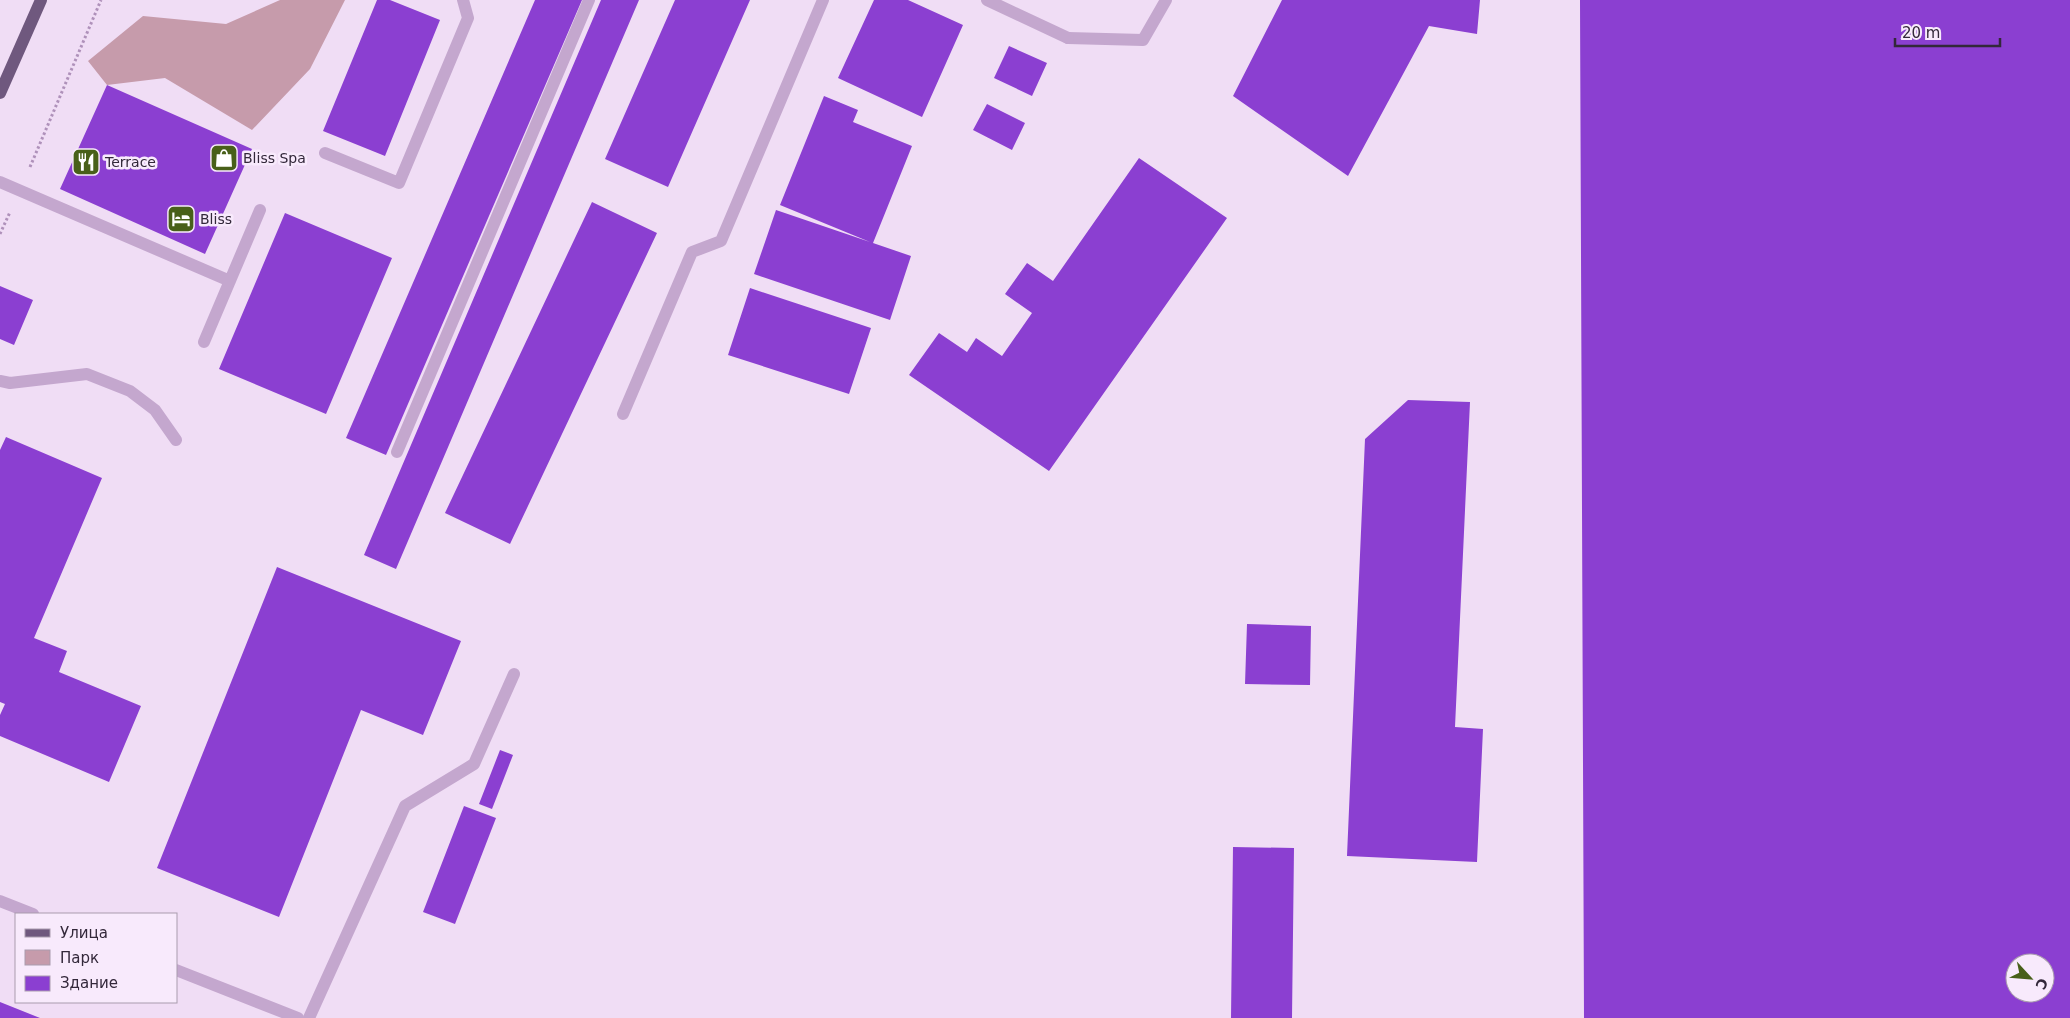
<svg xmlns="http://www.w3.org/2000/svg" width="2070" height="1018" font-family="'DejaVu Sans',sans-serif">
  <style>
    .green { fill: #c69bab }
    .building { fill: #8b3fd1; fill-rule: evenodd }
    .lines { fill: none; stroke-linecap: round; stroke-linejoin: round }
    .path { stroke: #af91ba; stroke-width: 3; stroke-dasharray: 2.5 2.5; stroke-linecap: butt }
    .service { stroke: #c4a7ce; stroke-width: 12 }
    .minor { stroke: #c4a7ce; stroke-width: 12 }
    .primary { stroke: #6f587e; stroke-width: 12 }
    .labels { text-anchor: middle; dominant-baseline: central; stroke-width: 5; stroke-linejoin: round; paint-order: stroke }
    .poi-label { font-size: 14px; fill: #33283a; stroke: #f8eafc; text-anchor: start }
  </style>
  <rect width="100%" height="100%" fill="#f0ddf5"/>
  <path class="green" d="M 280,0 L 345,0 L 310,69 L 252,130 L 165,78 L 107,85 L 88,61 L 143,16 L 226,24 Z"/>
  <path class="building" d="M 377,0 L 390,0 L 440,20 L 385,156 L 323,131 Z
    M 535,0 L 582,0 L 386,455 L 346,438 Z
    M 601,0 L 639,0 L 396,569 L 364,555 Z
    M 675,0 L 750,0 L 668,187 L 605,159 Z
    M 874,0 L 908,0 L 963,25 L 922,117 L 838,78 Z
    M 1282,0 L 1480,0 L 1477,34 L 1429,26 L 1348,176 L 1233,96 Z
    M 1580,0 L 2070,0 L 2070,1018 L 1584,1018 ZM 2015,963 L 2045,963 L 2045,993 L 2015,993 Z
    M 1009,46 L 1047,63 L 1032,96 L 994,78 Z
    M 107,85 L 252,149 L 205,254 L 60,189 Z
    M 824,96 L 858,110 L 853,122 L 912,146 L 873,243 L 911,256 L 890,320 L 754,274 L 776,210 L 870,242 L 780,205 Z
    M 987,104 L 1025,123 L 1012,150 L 973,130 Z
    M 1139,158 L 1227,218 L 1049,471 L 909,375 L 939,333 L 967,352 L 976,338 L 1002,356 L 1032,313 L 1005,294 L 1027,263 L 1053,281 Z
    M 592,202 L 657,233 L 510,544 L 445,513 Z
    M 285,213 L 392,258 L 326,414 L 219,369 Z
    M 0,286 L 33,300 L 14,345 L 0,339 Z
    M 750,288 L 871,328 L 849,394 L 728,355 Z
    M 1408,400 L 1470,402 L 1455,727 L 1483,729 L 1477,862 L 1347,856 L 1365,439 Z
    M 6,437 L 102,478 L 34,638 L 67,651 L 59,672 L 141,706 L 109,782 L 0,736 L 0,715 L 5,704 L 0,702 L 0,450 Z
    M 277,567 L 461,641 L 423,735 L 361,710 L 279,917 L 157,868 Z
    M 1247,624 L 1311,626 L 1310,685 L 1245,684 Z
    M 500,750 L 513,755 L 492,809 L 479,804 Z
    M 464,806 L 496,818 L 455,924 L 423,912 Z
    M 1233,847 L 1294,848 L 1292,1018 L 1231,1018 Z
    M 0,1002 L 40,1018 L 0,1018 Z"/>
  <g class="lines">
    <path class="path" d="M 30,167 L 101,0
      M 0,234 L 10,212"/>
    <path class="service" d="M 1068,38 L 1143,40 L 1166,0
      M 325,153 L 399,183 L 468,18 L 463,0
      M 0,182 L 230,281
      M 204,342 L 260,210
      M 0,381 L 10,383 L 87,374 L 130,391 L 155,410 L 176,440
      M 623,414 L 692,252 L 721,241 L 823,0
      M 397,452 L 589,0
      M 309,1018 L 405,806 L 474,764 L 514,674"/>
    <path class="minor" d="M 987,0 L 1068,38
      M 0,901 L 33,914
      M 176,970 L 298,1018"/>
    <path class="primary" d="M 0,93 L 41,0"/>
  </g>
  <defs>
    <symbol id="shop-square" viewBox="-11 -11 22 22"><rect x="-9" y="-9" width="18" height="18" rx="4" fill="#486019" stroke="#f8eafc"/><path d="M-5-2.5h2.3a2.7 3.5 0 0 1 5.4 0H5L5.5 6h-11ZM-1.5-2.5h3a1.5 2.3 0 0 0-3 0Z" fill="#fff"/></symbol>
    <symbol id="restaurant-square" viewBox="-11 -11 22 22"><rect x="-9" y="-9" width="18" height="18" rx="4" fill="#486019" stroke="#f8eafc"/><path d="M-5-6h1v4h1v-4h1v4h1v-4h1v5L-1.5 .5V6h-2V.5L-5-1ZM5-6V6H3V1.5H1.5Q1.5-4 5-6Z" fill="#fff"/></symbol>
    <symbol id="hotel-square" viewBox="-11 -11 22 22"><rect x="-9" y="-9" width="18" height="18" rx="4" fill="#486019" stroke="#f8eafc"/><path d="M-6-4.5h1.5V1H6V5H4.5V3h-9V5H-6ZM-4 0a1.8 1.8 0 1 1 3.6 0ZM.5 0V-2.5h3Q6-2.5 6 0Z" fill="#fff"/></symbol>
  </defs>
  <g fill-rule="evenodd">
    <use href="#shop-square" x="208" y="142" width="32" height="32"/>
    <use href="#restaurant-square" x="70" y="146" width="32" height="32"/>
    <use href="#hotel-square" x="165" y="203" width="32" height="32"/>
  </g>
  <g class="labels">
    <g class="poi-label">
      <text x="243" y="158">Bliss Spa</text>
      <text x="105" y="162">Terrace</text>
      <text x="200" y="219">Bliss</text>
    </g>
  </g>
  <rect x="15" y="913" width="162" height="90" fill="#f8eafc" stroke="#a99cae"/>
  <rect x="25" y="929" width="25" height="8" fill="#6f587e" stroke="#a99cae"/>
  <text x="60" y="938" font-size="15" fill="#33283a">Улица</text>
  <rect x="25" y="950" width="25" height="15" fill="#c69bab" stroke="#a99cae"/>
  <text x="60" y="963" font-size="15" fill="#33283a">Парк</text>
  <rect x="25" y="976" width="25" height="15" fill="#8b3fd1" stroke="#a99cae"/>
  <text x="60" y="988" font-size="15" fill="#33283a">Здание</text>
  <g transform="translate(2030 978) rotate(116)"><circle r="24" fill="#f8eafc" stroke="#a99cae"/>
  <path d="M0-4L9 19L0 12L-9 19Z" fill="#486019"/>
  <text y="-8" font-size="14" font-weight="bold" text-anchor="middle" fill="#33283a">С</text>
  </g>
  <path d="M1895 38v8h105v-8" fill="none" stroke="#33283a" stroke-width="2.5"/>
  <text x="1902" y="38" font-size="15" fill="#33283a" stroke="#f8eafc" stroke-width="4" paint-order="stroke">20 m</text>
</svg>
